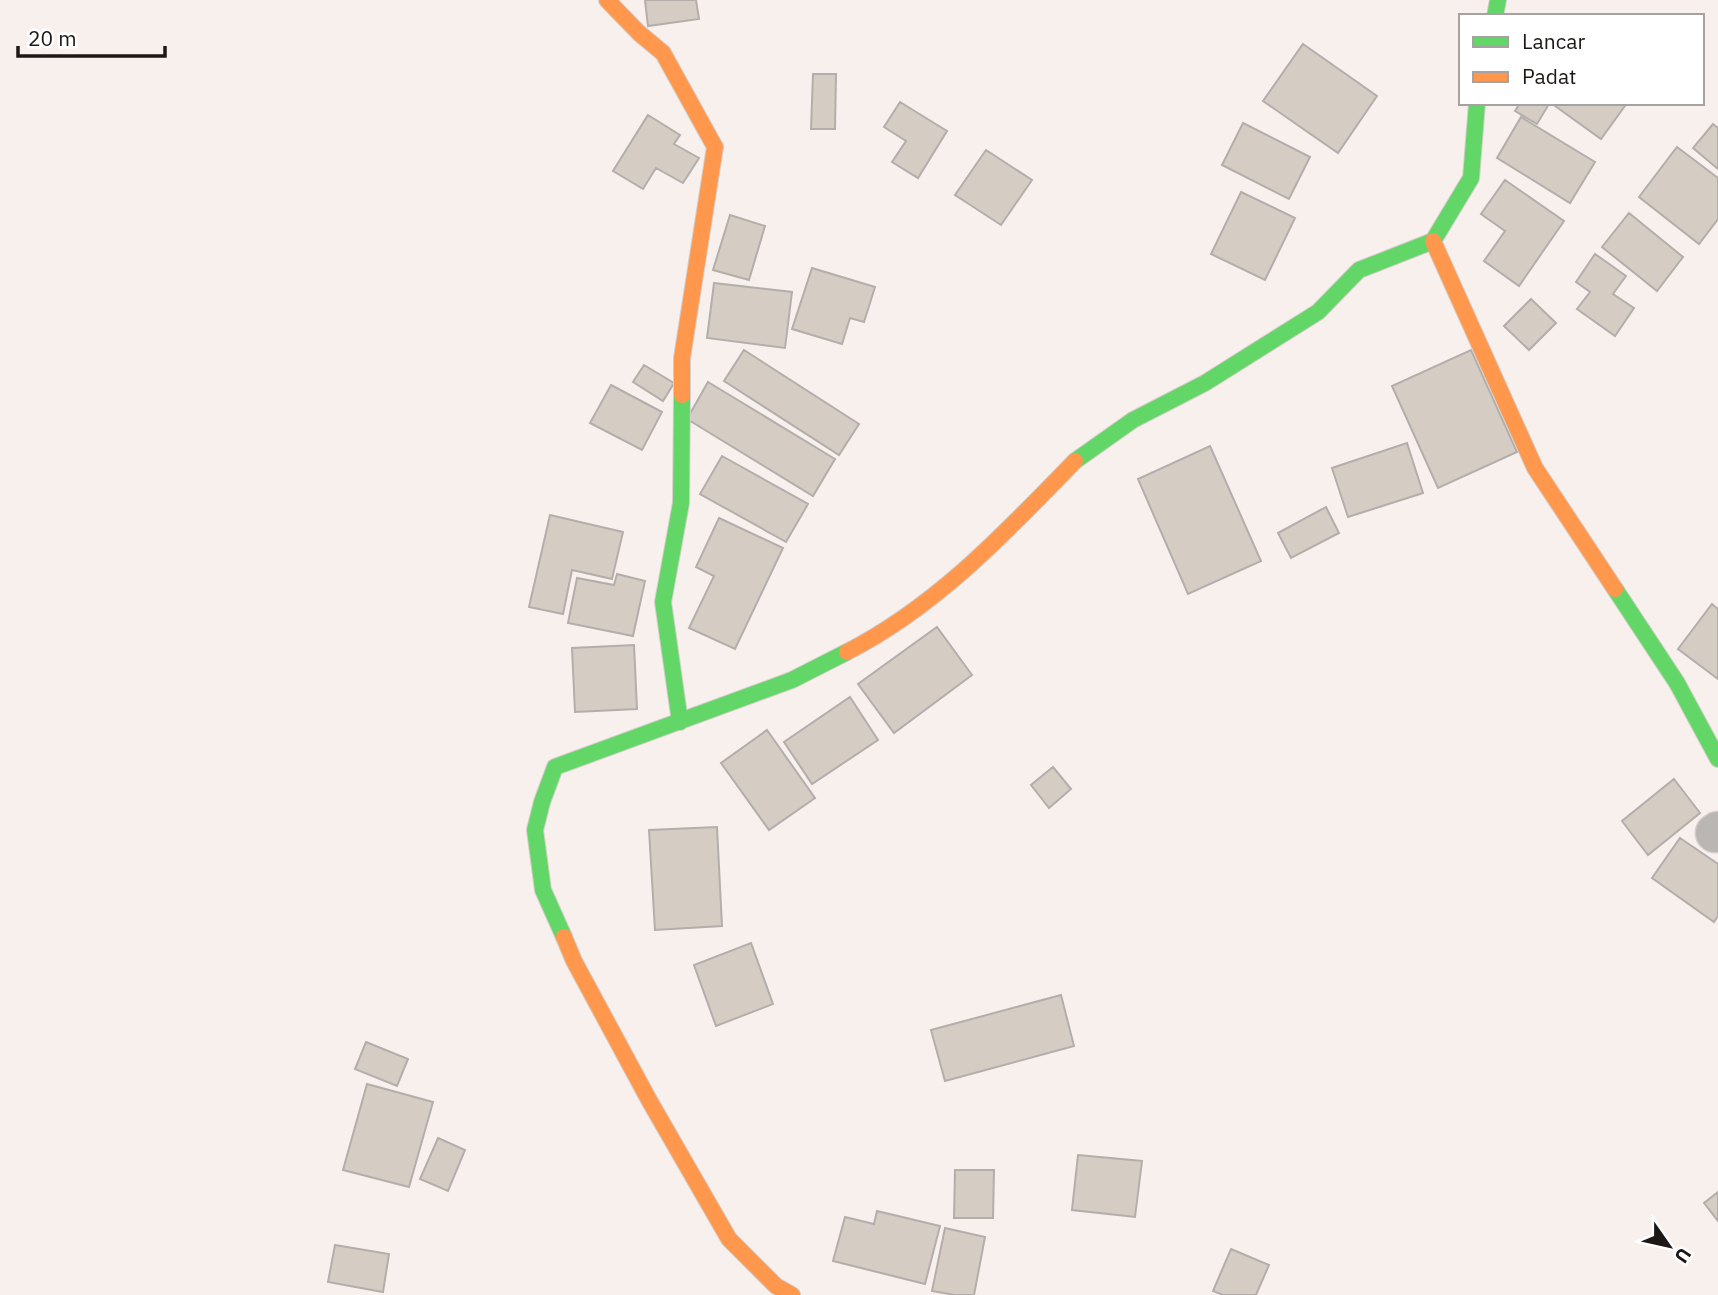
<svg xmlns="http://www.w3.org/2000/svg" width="1718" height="1295" font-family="'IBM Plex Sans',sans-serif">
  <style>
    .building { fill: #d5ccc4; stroke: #b3aeab; stroke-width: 2 }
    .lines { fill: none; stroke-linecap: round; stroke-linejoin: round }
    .street-casing { stroke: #d4ceca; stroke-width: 41 }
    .fast-casing { stroke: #d4ceca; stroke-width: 18 }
    .slow-casing { stroke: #d4ceca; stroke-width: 18 }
    .street { stroke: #bab6b4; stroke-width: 38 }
    .fast { stroke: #63d668; stroke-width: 16 }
    .slow { stroke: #ff974d; stroke-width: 16 }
  </style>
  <rect width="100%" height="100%" fill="#f8f0ec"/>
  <path class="building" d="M 645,0 L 696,0 L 699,19 L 648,26 Z
    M 1303,44 L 1377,96 L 1338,153 L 1263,101 Z
    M 813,74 L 836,74 L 835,129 L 811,129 Z
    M 900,102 L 947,131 L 918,178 L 892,162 L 906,141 L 884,127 Z
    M 1520,103 L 1547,103 L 1549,104 L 1537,124 L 1515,111 Z
    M 1551,103 L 1627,103 L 1601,139 Z
    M 648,115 L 680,135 L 674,144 L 699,158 L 683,183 L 656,168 L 643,189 L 613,171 Z
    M 1521,117 L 1595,162 L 1570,203 L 1497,158 Z
    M 1243,123 L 1310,157 L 1289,199 L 1222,165 Z
    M 1713,124 L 1718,128 L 1718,169 L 1693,148 Z
    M 1677,147 L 1718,178 L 1718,219 L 1699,244 L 1639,197 Z
    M 986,150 L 1032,180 L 1001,225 L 955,195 Z
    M 1505,180 L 1564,221 L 1519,286 L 1484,261 L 1505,231 L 1481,214 Z
    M 1241,192 L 1295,218 L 1265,280 L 1211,254 Z
    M 1629,213 L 1683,257 L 1657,291 L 1602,247 Z
    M 730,215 L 765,226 L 749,280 L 713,270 Z
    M 1595,254 L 1626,276 L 1613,294 L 1634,308 L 1615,336 L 1577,309 L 1590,292 L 1576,282 Z
    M 812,268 L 875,287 L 864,322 L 850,318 L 842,344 L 792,329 Z
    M 714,283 L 792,292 L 785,348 L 707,338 Z
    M 1531,299 L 1556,323 L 1529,350 L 1504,326 Z
    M 744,350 L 859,424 L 839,455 L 724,381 Z
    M 1471,350 L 1517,452 L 1438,488 L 1392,386 Z
    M 644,365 L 674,383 L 663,401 L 633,382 Z
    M 708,382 L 835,459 L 813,496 L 687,419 Z
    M 611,385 L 662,412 L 642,450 L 590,423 Z
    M 1407,443 L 1423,493 L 1348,517 L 1332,468 Z
    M 1210,446 L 1261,561 L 1188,594 L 1138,479 Z
    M 722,456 L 808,504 L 786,542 L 700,494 Z
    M 1326,507 L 1339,533 L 1291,558 L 1278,533 Z
    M 550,515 L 623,532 L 612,579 L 572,570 L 563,614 L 529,607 Z
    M 719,518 L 783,548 L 735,649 L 689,628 L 714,576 L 696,567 Z
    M 617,574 L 645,581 L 633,636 L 568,623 L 577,578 L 614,585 Z
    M 1712,604 L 1718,609 L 1718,679 L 1678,649 Z
    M 937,627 L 972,675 L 894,733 L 858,684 Z
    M 634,645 L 637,709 L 575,712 L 572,648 Z
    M 850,697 L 878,740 L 812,784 L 784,742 Z
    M 767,730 L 815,798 L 769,830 L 721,763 Z
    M 1053,767 L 1071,789 L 1049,808 L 1031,785 Z
    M 1674,779 L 1700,813 L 1648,855 L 1622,821 Z
    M 717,827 L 722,926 L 655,930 L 649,830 Z
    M 1680,838 L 1718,864 L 1718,916 L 1714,922 L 1652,878 Z
    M 751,943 L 773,1004 L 716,1026 L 694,965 Z
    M 1061,995 L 1074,1046 L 945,1081 L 931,1030 Z
    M 366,1042 L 408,1059 L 397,1086 L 355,1069 Z
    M 367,1084 L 433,1102 L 409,1187 L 343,1170 Z
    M 438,1138 L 465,1150 L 448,1191 L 420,1179 Z
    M 1078,1155 L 1142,1161 L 1135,1217 L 1072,1210 Z
    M 955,1170 L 994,1170 L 993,1218 L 954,1218 Z
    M 1718,1192 L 1718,1221 L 1704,1203 Z
    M 877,1211 L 940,1226 L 925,1284 L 833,1261 L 845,1217 L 874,1224 Z
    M 945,1228 L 985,1237 L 974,1295 L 955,1295 L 932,1291 Z
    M 335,1245 L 389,1254 L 383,1292 L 328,1282 Z
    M 1231,1249 L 1269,1265 L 1256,1295 L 1223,1295 L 1213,1291 Z"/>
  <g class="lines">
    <defs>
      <path id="street" d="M 1715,833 L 1718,831"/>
      <path id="fast" d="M 1495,16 L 1498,0
        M 1075,461 L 1133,420 L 1205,383 L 1318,312 L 1359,270 L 1433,241 L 1471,178 L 1477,103
        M 1615,589 L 1677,683 L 1718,759
        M 680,722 L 663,602 L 681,503 L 682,395
        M 564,937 L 543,890 L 535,830 L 542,802 L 555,767 L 792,680 L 847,652"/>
      <path id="slow" d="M 607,0 L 639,33 L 663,53 L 715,147 L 682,358 L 682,395
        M 1433,241 L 1535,468 L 1615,589
        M 847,652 C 937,606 1006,532 1075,461
        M 564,937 L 574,961 L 649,1100 L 729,1239 L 776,1286 L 792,1295"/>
    </defs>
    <use href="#street" class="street-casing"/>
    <use href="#fast" class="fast-casing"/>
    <use href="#slow" class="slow-casing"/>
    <use href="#street" class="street"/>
    <use href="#fast" class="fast"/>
    <use href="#slow" class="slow"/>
  </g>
  <rect x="1459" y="14" width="245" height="91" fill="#ffffff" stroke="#a5a2a1" stroke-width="2"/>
  <rect x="1473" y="37" width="35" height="10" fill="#63d668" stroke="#a5a2a1" stroke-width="2"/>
  <text x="1522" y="49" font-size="21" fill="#1d1715">Lancar</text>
  <rect x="1473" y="72" width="35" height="10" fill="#ff974d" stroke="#a5a2a1" stroke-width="2"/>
  <text x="1522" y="84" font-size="21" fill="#1d1715">Padat</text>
  <g transform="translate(1669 1246) rotate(124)" stroke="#ffffff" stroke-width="5" paint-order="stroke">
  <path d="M0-5L12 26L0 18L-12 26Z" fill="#1d1715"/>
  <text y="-10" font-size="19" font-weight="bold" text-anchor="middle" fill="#1d1715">U</text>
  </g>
  <path d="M18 46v10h147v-10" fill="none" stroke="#1d1715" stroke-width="3.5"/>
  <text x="28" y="46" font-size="21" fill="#1d1715" stroke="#ffffff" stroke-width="5" paint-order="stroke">20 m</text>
</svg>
